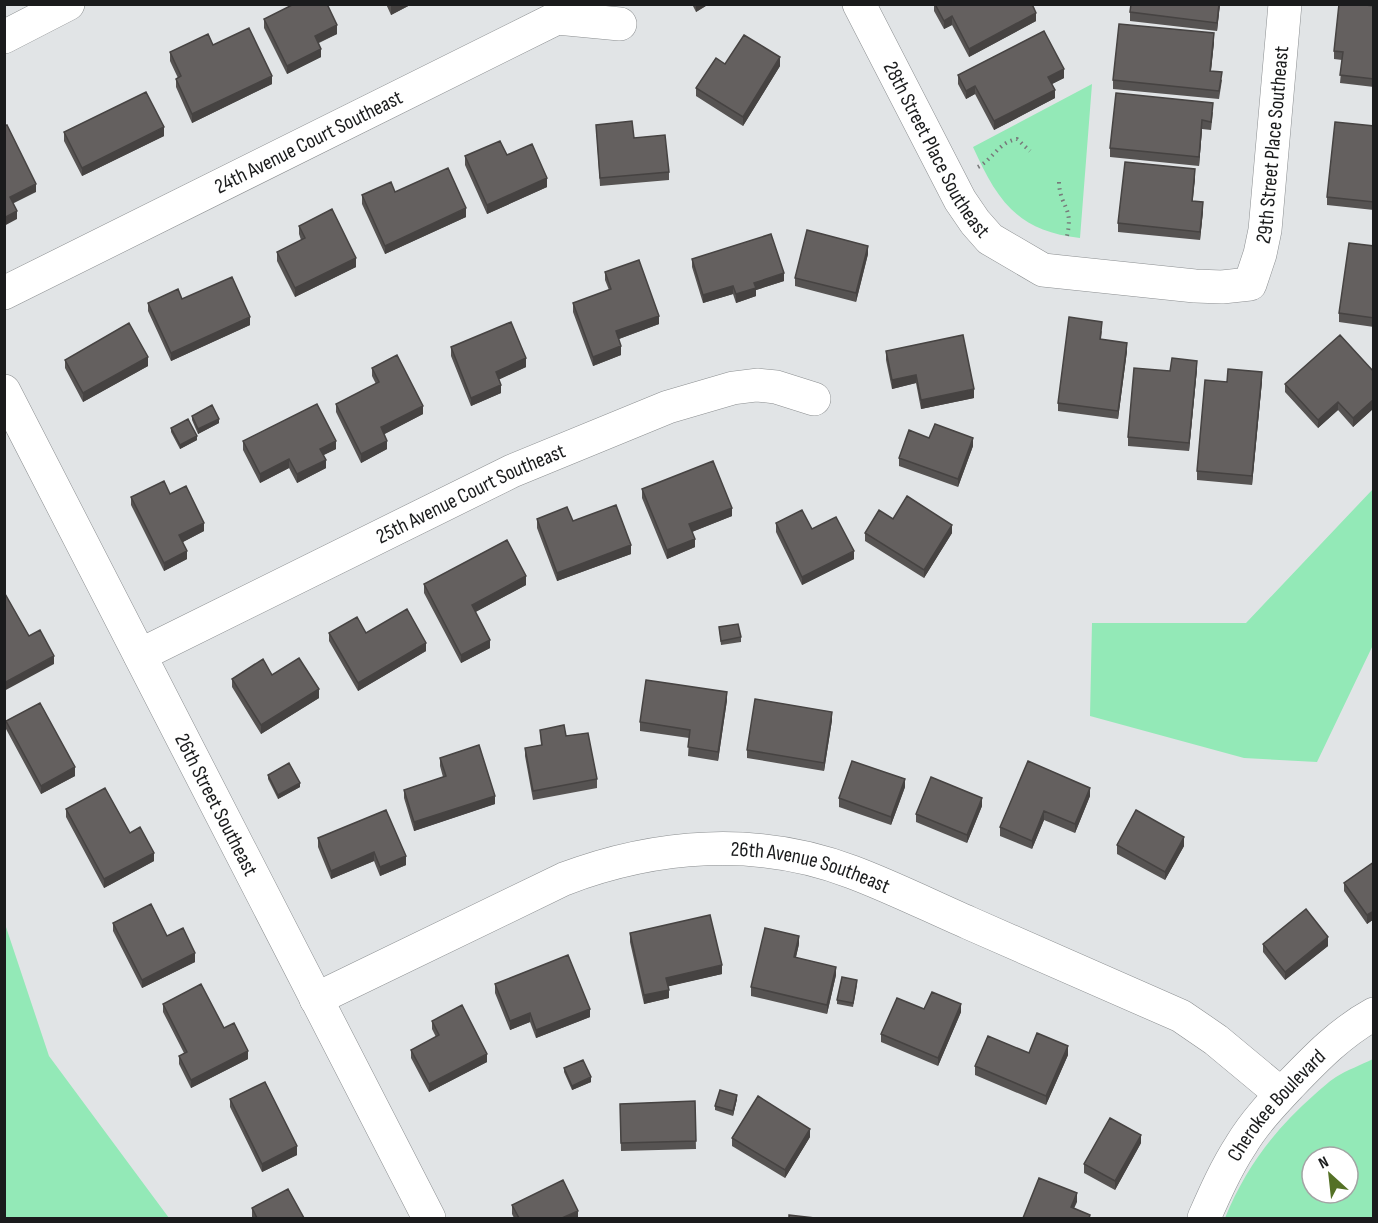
<svg xmlns="http://www.w3.org/2000/svg" width="1378" height="1223" font-family="'Sofia Sans Condensed',sans-serif">
  <style>
    .green { fill: #93e9b7; fill-rule: evenodd }
    .lines { fill: none; stroke-linecap: round; stroke-linejoin: round }
    .minor-casing { stroke: #8b8e90; stroke-width: 34 }
    .path { stroke: #77797a; stroke-width: 4; stroke-dasharray: 1.5 4.5; stroke-linecap: butt }
    .minor { stroke: #fff; stroke-width: 33 }
    .wall { fill: #565352 }
    .shaded-wall { fill: #464342 }
    .building { fill: #64605f; stroke: #464342; stroke-width: 1.5 }
    .labels { text-anchor: middle; dominant-baseline: central; stroke-width: 6; stroke-linejoin: round; paint-order: stroke }
    .street-label { font-size: 21px; fill: #1a1b1c; stroke: #fff }
  </style>
  <rect width="100%" height="100%" fill="#e1e4e6"/>
  <path class="green" d="M 1092,84 L 1080,238 C 1017,231 997,200 973,147 Z
    M 1373,489 L 1373,645 L 1317,762 L 1244,758 L 1090,716 L 1092,623 L 1246,623 Z
    M 5,924 L 49,1056 L 169,1218 L 5,1218 Z
    M 1373,1059 L 1373,1218 L 1225,1218 C 1245,1169 1274,1130 1314,1095 C 1321,1089 1328,1082 1336,1077 C 1347,1070 1361,1065 1373,1059 ZM 1312,1157 L 1348,1157 L 1348,1193 L 1312,1193 Z"/>
  <g class="lines">
    <defs>
      <g id="minor">
        <path id="s1" d="M 859,4 L 960,200 L 975,222 L 990,239 L 1043,270 L 1195,286 L 1222,287 L 1250,284 L 1260,254 L 1265,230 L 1285,4"/>
        <path d="M 4,37 L 68,4"/>
        <path id="s2" d="M 4,293 L 557,18 L 620,24"/>
        <path id="s3" d="M 4,391 L 429,1218"/>
        <path id="s4" d="M 140,655 L 512,471 L 668,407 L 733,388 L 757,385 L 776,387 L 814,399"/>
        <path id="s5" d="M 316,999 L 564,879 C 656,844 758,836 852,872 C 892,887 930,906 969,923 C 1039,954 1110,985 1181,1016 L 1216,1040 L 1281,1094"/>
        <path id="s6" d="M 1204,1218 C 1215,1193 1226,1168 1241,1145 C 1254,1123 1273,1103 1290,1085 C 1316,1058 1341,1032 1374,1014"/>
      </g>
    </defs>
    <use href="#minor" class="minor-casing"/>
    <path class="path" d="M 978,167 C 993,159 999,142 1017,139 L 1030,151
      M 1059,182 C 1060,209 1075,206 1066,240"/>
    <use href="#minor" class="minor"/>
  </g>
  <path class="wall" d="M 386,4 L 412,4 L 391,15 Z
    M 692,4 L 709,4 L 696,12 Z
    M 934,4 L 1032,4 L 1036,21 L 969,57 L 952,25 L 944,29 L 934,11 Z
    M 1220,4 L 1217,31 L 1130,21 L 1130,12 Z
    M 1374,6 L 1374,87 L 1340,83 L 1342,60 L 1334,59 L 1334,51 Z
    M 264,19 L 337,34 L 319,43 L 321,57 L 287,74 L 264,28 Z
    M 1214,42 L 1211,71 L 1222,80 L 1219,99 L 1113,89 L 1113,80 Z
    M 213,45 L 272,84 L 192,123 L 176,87 L 176,79 L 178,78 L 170,61 L 170,52 Z
    M 725,64 L 780,66 L 743,126 L 696,96 L 696,88 Z
    M 958,75 L 1064,78 L 1052,84 L 1055,98 L 994,130 L 975,94 L 966,99 L 958,84 Z
    M 1213,112 L 1211,130 L 1202,129 L 1199,166 L 1110,157 L 1110,148 Z
    M 596,125 L 634,138 L 669,172 L 669,180 L 600,186 Z
    M 1374,126 L 1374,210 L 1327,205 L 1327,197 Z
    M 64,132 L 164,136 L 82,176 L 64,141 Z
    M 507,155 L 547,187 L 487,214 L 465,165 L 465,156 Z
    M 1195,178 L 1192,201 L 1203,211 L 1200,240 L 1118,232 L 1118,223 Z
    M 395,192 L 466,217 L 385,254 L 362,204 L 362,195 Z
    M 299,226 L 356,267 L 295,297 L 277,261 L 277,252 L 301,240 L 299,234 Z
    M 1374,246 L 1374,327 L 1339,322 L 1339,313 Z
    M 868,254 L 856,302 L 795,286 L 795,278 Z
    M 692,259 L 784,281 L 756,290 L 756,296 L 736,303 L 733,294 L 703,303 L 692,267 Z
    M 605,272 L 659,324 L 619,339 L 621,355 L 593,366 L 573,312 L 573,303 L 609,290 L 605,280 Z
    M 182,299 L 250,325 L 171,361 L 148,311 L 148,303 Z
    M 1102,330 L 1101,339 L 1127,351 L 1118,419 L 1058,411 L 1058,403 Z
    M 451,347 L 526,367 L 499,379 L 501,393 L 471,406 L 451,356 Z
    M 886,351 L 974,398 L 921,409 L 916,383 L 892,389 L 886,360 Z
    M 65,360 L 148,366 L 83,402 L 65,368 Z
    M 372,368 L 423,414 L 384,434 L 387,449 L 361,463 L 336,412 L 336,404 L 376,384 L 372,376 Z
    M 1197,369 L 1189,451 L 1128,446 L 1128,437 L 1170,371 Z
    M 1374,372 L 1374,408 L 1353,427 L 1338,410 L 1318,428 L 1285,392 L 1285,384 Z
    M 1262,381 L 1252,485 L 1197,480 L 1197,471 Z
    M 192,416 L 219,423 L 198,434 L 192,420 Z
    M 171,428 L 197,440 L 180,449 L 171,432 Z
    M 243,441 L 336,449 L 323,455 L 326,468 L 297,483 L 289,468 L 260,483 L 243,450 Z
    M 973,446 L 958,487 L 899,466 L 899,458 Z
    M 642,489 L 732,516 L 692,532 L 695,547 L 667,559 L 642,498 Z
    M 170,494 L 204,531 L 183,542 L 187,559 L 164,571 L 131,505 L 131,497 Z
    M 537,519 L 631,554 L 557,581 L 537,528 Z
    M 893,519 L 952,533 L 924,578 L 865,541 L 865,533 Z
    M 776,523 L 812,529 L 854,559 L 802,585 L 776,532 Z
    M 424,584 L 526,585 L 475,612 L 490,648 L 461,663 L 424,593 Z
    M 719,627 L 741,637 L 741,642 L 721,645 Z
    M 329,633 L 426,651 L 358,691 L 329,641 Z
    M 272,675 L 319,698 L 261,734 L 232,687 L 232,679 Z
    M 727,700 L 718,761 L 688,756 L 689,738 L 640,731 L 640,722 Z
    M 832,720 L 824,771 L 747,758 L 747,750 Z
    M 6,721 L 75,776 L 41,794 L 6,729 Z
    M 540,730 L 566,736 L 597,779 L 597,788 L 533,800 L 525,756 L 525,748 L 541,745 Z
    M 440,758 L 495,804 L 414,831 L 404,798 L 404,790 L 443,777 L 440,766 Z
    M 1028,761 L 1090,796 L 1075,833 L 1044,820 L 1032,849 L 1000,836 L 1000,827 Z
    M 268,775 L 300,787 L 278,799 L 268,779 Z
    M 905,787 L 891,825 L 839,807 L 839,798 Z
    M 982,806 L 967,843 L 916,822 L 916,814 Z
    M 66,809 L 130,833 L 154,861 L 104,888 L 66,817 Z
    M 386,810 L 406,865 L 380,876 L 374,861 L 331,879 L 318,847 L 318,838 Z
    M 1117,845 L 1184,846 L 1165,880 L 1117,854 Z
    M 1374,862 L 1374,919 L 1367,924 L 1344,891 L 1344,883 Z
    M 113,923 L 167,936 L 195,962 L 142,988 L 113,931 Z
    M 630,933 L 722,974 L 668,986 L 669,998 L 644,1004 L 630,942 Z
    M 799,944 L 796,957 L 836,975 L 827,1014 L 751,996 L 751,987 Z
    M 1263,944 L 1328,946 L 1285,980 L 1263,952 Z
    M 495,984 L 590,1017 L 536,1038 L 530,1022 L 510,1030 L 495,993 Z
    M 857,985 L 853,1007 L 837,1004 L 837,1000 Z
    M 163,1004 L 224,1028 L 248,1059 L 191,1088 L 179,1064 L 179,1056 L 184,1053 L 163,1012 Z
    M 924,1009 L 961,1012 L 938,1066 L 881,1042 L 881,1034 Z
    M 432,1021 L 487,1062 L 429,1092 L 411,1058 L 411,1050 L 436,1037 L 432,1029 Z
    M 1029,1053 L 1068,1055 L 1046,1105 L 975,1075 L 975,1066 Z
    M 564,1068 L 591,1082 L 572,1090 L 564,1072 Z
    M 230,1099 L 297,1155 L 262,1172 L 230,1107 Z
    M 737,1099 L 733,1116 L 715,1110 L 715,1106 Z
    M 695,1101 L 696,1149 L 621,1151 L 620,1104 Z
    M 810,1137 L 785,1178 L 732,1146 L 732,1138 Z
    M 1141,1143 L 1115,1190 L 1084,1173 L 1084,1164 Z
    M 512,1205 L 578,1218 L 514,1218 L 512,1214 Z
    M 252,1208 L 304,1218 L 253,1218 L 252,1217 Z"/>
  <path class="shaded-wall" d="M 395,4 L 412,4 L 391,15 L 391,6 Z
    M 696,4 L 709,4 L 696,12 Z
    M 1219,4 L 1220,4 L 1217,31 L 1217,23 Z
    M 1036,13 L 1036,21 L 969,57 L 969,49 Z
    M 952,16 L 952,25 L 944,29 L 944,21 Z
    M 337,25 L 337,34 L 315,44 L 315,36 Z
    M 1214,33 L 1214,42 L 1210,79 L 1210,71 Z
    M 321,49 L 321,57 L 287,74 L 287,66 Z
    M 780,57 L 780,66 L 743,126 L 743,117 Z
    M 1064,69 L 1064,78 L 1048,86 L 1048,77 Z
    M 272,76 L 272,84 L 192,123 L 192,114 Z
    M 975,86 L 975,94 L 966,99 L 966,91 Z
    M 1055,90 L 1055,98 L 994,130 L 994,121 Z
    M 1202,120 L 1202,129 L 1199,166 L 1199,157 Z
    M 164,127 L 164,136 L 82,176 L 82,168 Z
    M 1195,169 L 1195,178 L 1192,209 L 1192,201 Z
    M 547,178 L 547,187 L 487,214 L 487,205 Z
    M 36,184 L 36,192 L 10,205 L 10,197 Z
    M 1203,202 L 1203,211 L 1200,240 L 1200,232 Z
    M 466,208 L 466,217 L 385,254 L 385,246 Z
    M 17,211 L 17,219 L 4,226 L 4,218 Z
    M 868,246 L 868,254 L 856,302 L 856,293 Z
    M 356,258 L 356,267 L 295,297 L 295,288 Z
    M 784,273 L 784,281 L 756,290 L 756,296 L 736,303 L 736,294 L 754,283 Z
    M 733,286 L 733,294 L 703,303 L 703,295 Z
    M 659,316 L 659,324 L 616,340 L 616,331 Z
    M 250,317 L 250,325 L 171,361 L 171,353 Z
    M 1127,343 L 1127,351 L 1118,419 L 1118,411 Z
    M 621,346 L 621,355 L 593,366 L 593,357 Z
    M 148,357 L 148,366 L 83,402 L 83,393 Z
    M 526,358 L 526,367 L 496,381 L 496,372 Z
    M 1197,361 L 1197,369 L 1189,451 L 1189,443 Z
    M 1262,372 L 1262,381 L 1252,485 L 1252,476 Z
    M 916,375 L 916,383 L 892,389 L 892,380 Z
    M 501,385 L 501,393 L 471,406 L 471,398 Z
    M 974,389 L 974,398 L 921,409 L 921,400 Z
    M 1374,399 L 1374,408 L 1353,427 L 1353,418 Z
    M 1338,402 L 1338,410 L 1318,428 L 1318,420 Z
    M 423,406 L 423,414 L 381,436 L 381,427 Z
    M 219,419 L 219,423 L 198,434 L 198,429 Z
    M 197,436 L 197,440 L 180,449 L 180,445 Z
    M 973,438 L 973,446 L 958,487 L 958,479 Z
    M 336,441 L 336,449 L 320,457 L 320,449 Z
    M 387,441 L 387,449 L 361,463 L 361,454 Z
    M 289,459 L 289,468 L 260,483 L 260,474 Z
    M 326,460 L 326,468 L 297,483 L 297,474 Z
    M 732,508 L 732,516 L 689,533 L 689,524 Z
    M 204,523 L 204,531 L 179,544 L 179,535 Z
    M 952,525 L 952,533 L 924,578 L 924,570 Z
    M 695,539 L 695,547 L 667,559 L 667,550 Z
    M 631,545 L 631,554 L 557,581 L 557,573 Z
    M 187,551 L 187,559 L 164,571 L 164,563 Z
    M 854,551 L 854,559 L 802,585 L 802,577 Z
    M 526,576 L 526,585 L 472,614 L 472,605 Z
    M 490,640 L 490,648 L 461,663 L 461,655 Z
    M 426,643 L 426,651 L 358,691 L 358,683 Z
    M 54,656 L 54,664 L 4,691 L 4,683 Z
    M 319,689 L 319,698 L 261,734 L 261,725 Z
    M 727,692 L 727,700 L 718,761 L 718,752 Z
    M 832,712 L 832,720 L 824,771 L 824,763 Z
    M 75,767 L 75,776 L 41,794 L 41,786 Z
    M 905,779 L 905,787 L 891,825 L 891,817 Z
    M 300,783 L 300,787 L 278,799 L 278,795 Z
    M 1090,788 L 1090,796 L 1075,833 L 1075,824 Z
    M 495,796 L 495,804 L 414,831 L 414,822 Z
    M 982,798 L 982,806 L 967,843 L 967,835 Z
    M 1044,811 L 1044,820 L 1032,849 L 1032,841 Z
    M 1184,837 L 1184,846 L 1165,880 L 1165,872 Z
    M 374,852 L 374,861 L 331,879 L 331,871 Z
    M 154,853 L 154,861 L 104,888 L 104,879 Z
    M 406,856 L 406,865 L 380,876 L 380,867 Z
    M 1374,911 L 1374,919 L 1367,924 L 1367,915 Z
    M 799,936 L 799,944 L 794,965 L 794,957 Z
    M 1328,937 L 1328,946 L 1285,980 L 1285,972 Z
    M 195,953 L 195,962 L 142,988 L 142,980 Z
    M 722,965 L 722,974 L 666,987 L 666,978 Z
    M 836,967 L 836,975 L 827,1014 L 827,1005 Z
    M 669,990 L 669,998 L 644,1004 L 644,995 Z
    M 961,1004 L 961,1012 L 938,1066 L 938,1058 Z
    M 590,1009 L 590,1017 L 536,1038 L 536,1030 Z
    M 530,1013 L 530,1022 L 510,1030 L 510,1021 Z
    M 1068,1046 L 1068,1055 L 1046,1105 L 1046,1096 Z
    M 248,1051 L 248,1059 L 191,1088 L 191,1080 Z
    M 487,1054 L 487,1062 L 429,1092 L 429,1084 Z
    M 591,1077 L 591,1082 L 572,1090 L 572,1086 Z
    M 737,1095 L 737,1099 L 733,1116 L 733,1111 Z
    M 810,1129 L 810,1137 L 785,1178 L 785,1170 Z
    M 1141,1135 L 1141,1143 L 1115,1190 L 1115,1181 Z
    M 297,1146 L 297,1155 L 262,1172 L 262,1164 Z
    M 1077,1193 L 1077,1202 L 1071,1215 L 1071,1207 Z
    M 578,1211 L 578,1218 L 562,1218 Z"/>
  <path class="building" d="M 294,4 L 327,4 L 337,25 L 315,36 L 321,49 L 287,66 L 264,19 Z
    M 935,4 L 1032,4 L 1036,13 L 969,49 L 952,16 L 944,21 Z
    M 1131,4 L 1219,4 L 1217,23 L 1130,12 Z
    M 1339,4 L 1356,4 L 1374,6 L 1374,79 L 1340,75 L 1343,52 L 1334,51 Z
    M 1119,24 L 1214,33 L 1210,71 L 1222,72 L 1219,91 L 1113,80 Z
    M 249,28 L 272,76 L 192,114 L 176,79 L 181,76 L 170,52 L 208,34 L 213,45 Z
    M 1044,31 L 1064,69 L 1048,77 L 1055,90 L 994,121 L 975,86 L 966,91 L 958,75 Z
    M 744,35 L 780,57 L 743,117 L 696,88 L 716,58 L 725,64 Z
    M 146,92 L 164,127 L 82,168 L 64,132 Z
    M 1116,93 L 1213,103 L 1211,122 L 1202,120 L 1199,157 L 1110,148 Z
    M 632,121 L 634,138 L 665,135 L 669,172 L 600,178 L 596,125 Z
    M 1335,122 L 1374,126 L 1374,202 L 1327,197 Z
    M 7,125 L 36,184 L 10,197 L 17,211 L 4,218 L 4,126 Z
    M 500,141 L 507,155 L 532,144 L 547,178 L 487,205 L 465,156 Z
    M 1125,162 L 1195,169 L 1192,201 L 1203,202 L 1200,232 L 1118,223 Z
    M 448,168 L 466,208 L 385,246 L 362,195 L 391,182 L 395,192 Z
    M 332,209 L 356,258 L 295,288 L 277,252 L 305,238 L 299,226 Z
    M 807,230 L 868,246 L 856,293 L 795,278 Z
    M 771,234 L 784,273 L 754,283 L 756,288 L 736,294 L 733,286 L 703,295 L 692,259 Z
    M 1349,243 L 1374,246 L 1374,318 L 1339,313 Z
    M 639,260 L 659,316 L 616,331 L 621,346 L 593,357 L 573,303 L 611,289 L 605,272 Z
    M 232,277 L 250,317 L 171,353 L 148,303 L 178,289 L 182,299 Z
    M 1069,317 L 1102,322 L 1100,339 L 1127,343 L 1118,411 L 1058,403 Z
    M 511,322 L 526,358 L 496,372 L 501,385 L 471,398 L 451,347 Z
    M 129,323 L 148,357 L 83,393 L 65,360 Z
    M 963,335 L 974,389 L 921,400 L 916,375 L 892,380 L 886,351 Z
    M 1340,335 L 1374,372 L 1374,399 L 1353,418 L 1338,402 L 1318,420 L 1285,384 Z
    M 397,355 L 423,406 L 381,427 L 387,441 L 361,454 L 336,404 L 379,382 L 372,368 Z
    M 1172,358 L 1197,361 L 1189,443 L 1128,437 L 1134,368 L 1170,371 Z
    M 1228,369 L 1262,372 L 1252,476 L 1197,471 L 1205,380 L 1227,382 Z
    M 317,404 L 336,441 L 320,449 L 326,460 L 297,474 L 289,459 L 260,474 L 243,441 Z
    M 212,405 L 219,419 L 198,429 L 192,416 Z
    M 188,419 L 197,436 L 180,445 L 171,428 Z
    M 935,424 L 973,438 L 958,479 L 899,458 L 909,430 L 929,438 Z
    M 713,461 L 732,508 L 689,524 L 695,539 L 667,550 L 642,489 Z
    M 164,481 L 170,494 L 186,486 L 204,523 L 179,535 L 187,551 L 164,563 L 131,497 Z
    M 907,496 L 952,525 L 924,570 L 865,533 L 879,510 L 893,519 Z
    M 616,505 L 631,545 L 557,573 L 537,519 L 567,507 L 573,521 Z
    M 802,510 L 812,529 L 836,517 L 854,551 L 802,577 L 776,523 Z
    M 507,540 L 526,576 L 472,605 L 490,640 L 461,655 L 424,584 Z
    M 4,592 L 29,636 L 40,630 L 54,656 L 4,683 Z
    M 407,609 L 426,643 L 358,683 L 329,633 L 357,617 L 366,633 Z
    M 738,624 L 741,637 L 721,641 L 719,627 Z
    M 299,658 L 319,689 L 261,725 L 232,679 L 263,659 L 272,675 Z
    M 646,680 L 727,692 L 718,752 L 688,747 L 690,730 L 640,722 Z
    M 755,699 L 832,712 L 824,763 L 747,750 Z
    M 40,703 L 75,767 L 41,786 L 6,721 Z
    M 564,725 L 566,736 L 588,733 L 597,779 L 533,791 L 525,748 L 542,745 L 540,730 Z
    M 479,745 L 495,796 L 414,822 L 404,790 L 446,776 L 440,758 Z
    M 852,761 L 905,779 L 891,817 L 839,798 Z
    M 1028,761 L 1090,788 L 1075,824 L 1044,811 L 1032,841 L 1000,827 Z
    M 289,763 L 300,783 L 278,795 L 268,775 Z
    M 931,777 L 982,798 L 967,835 L 916,814 Z
    M 105,788 L 130,833 L 140,827 L 154,853 L 104,879 L 66,809 Z
    M 386,810 L 406,856 L 380,867 L 374,852 L 331,871 L 318,838 Z
    M 1136,810 L 1184,837 L 1165,872 L 1117,845 Z
    M 1374,862 L 1374,911 L 1367,915 L 1344,883 Z
    M 151,904 L 167,936 L 183,928 L 195,953 L 142,980 L 113,923 Z
    M 1306,909 L 1328,937 L 1285,972 L 1263,944 Z
    M 710,915 L 722,965 L 666,978 L 669,990 L 644,995 L 630,933 Z
    M 765,928 L 799,936 L 794,957 L 836,967 L 827,1005 L 751,987 Z
    M 568,955 L 590,1009 L 536,1030 L 530,1013 L 510,1021 L 495,984 Z
    M 842,977 L 857,980 L 853,1003 L 837,1000 Z
    M 201,984 L 224,1028 L 234,1023 L 248,1051 L 191,1080 L 179,1056 L 187,1052 L 163,1004 Z
    M 932,992 L 961,1004 L 938,1058 L 881,1034 L 897,998 L 924,1009 Z
    M 462,1005 L 487,1054 L 429,1084 L 411,1050 L 439,1035 L 432,1021 Z
    M 1037,1033 L 1068,1046 L 1046,1096 L 975,1066 L 988,1036 L 1029,1053 Z
    M 583,1060 L 591,1077 L 572,1086 L 564,1068 Z
    M 265,1082 L 297,1146 L 262,1164 L 230,1099 Z
    M 720,1090 L 737,1095 L 733,1111 L 715,1106 Z
    M 758,1096 L 810,1129 L 785,1170 L 732,1138 Z
    M 695,1101 L 696,1141 L 621,1143 L 620,1104 Z
    M 1110,1118 L 1141,1135 L 1115,1181 L 1084,1164 Z
    M 1039,1178 L 1077,1193 L 1071,1207 L 1090,1215 L 1089,1218 L 1023,1218 Z
    M 563,1180 L 578,1211 L 562,1218 L 519,1218 L 512,1205 Z
    M 288,1189 L 304,1218 L 257,1218 L 252,1208 Z
    M 789,1215 L 815,1218 L 789,1218 Z"/>
  <g class="labels">
    <g class="street-label">
      <text stroke="none"><textPath href="#s2" startOffset="340">24th Avenue Court Southeast</textPath></text>
      <text stroke="none"><textPath href="#s1" startOffset="681">29th Street Place Southeast</textPath></text>
      <text stroke="none"><textPath href="#s1" startOffset="165">28th Street Place Southeast</textPath></text>
      <text stroke="none"><textPath href="#s4" startOffset="368">25th Avenue Court Southeast</textPath></text>
      <text stroke="none"><textPath href="#s3" startOffset="465">26th Street Southeast</textPath></text>
      <text stroke="none"><textPath href="#s5" startOffset="528">26th Avenue Southeast</textPath></text>
      <text stroke="none"><textPath href="#s6" startOffset="135">Cherokee Boulevard</textPath></text>
    </g>
  </g>
  <rect width="1378" height="1223" fill="none" stroke="#1a1b1c" stroke-width="12"/>
  <g transform="translate(1330 1175) rotate(333)"><circle r="28" fill="#ffffff" stroke="#a3a4a4" stroke-width="1.5"/>
  <path d="M0-4.5L10 22L0 15L-10 22Z" fill="#547126"/>
  <text y="-9" font-size="16" font-weight="bold" text-anchor="middle" fill="#1a1b1c">N</text>
  </g>
</svg>
